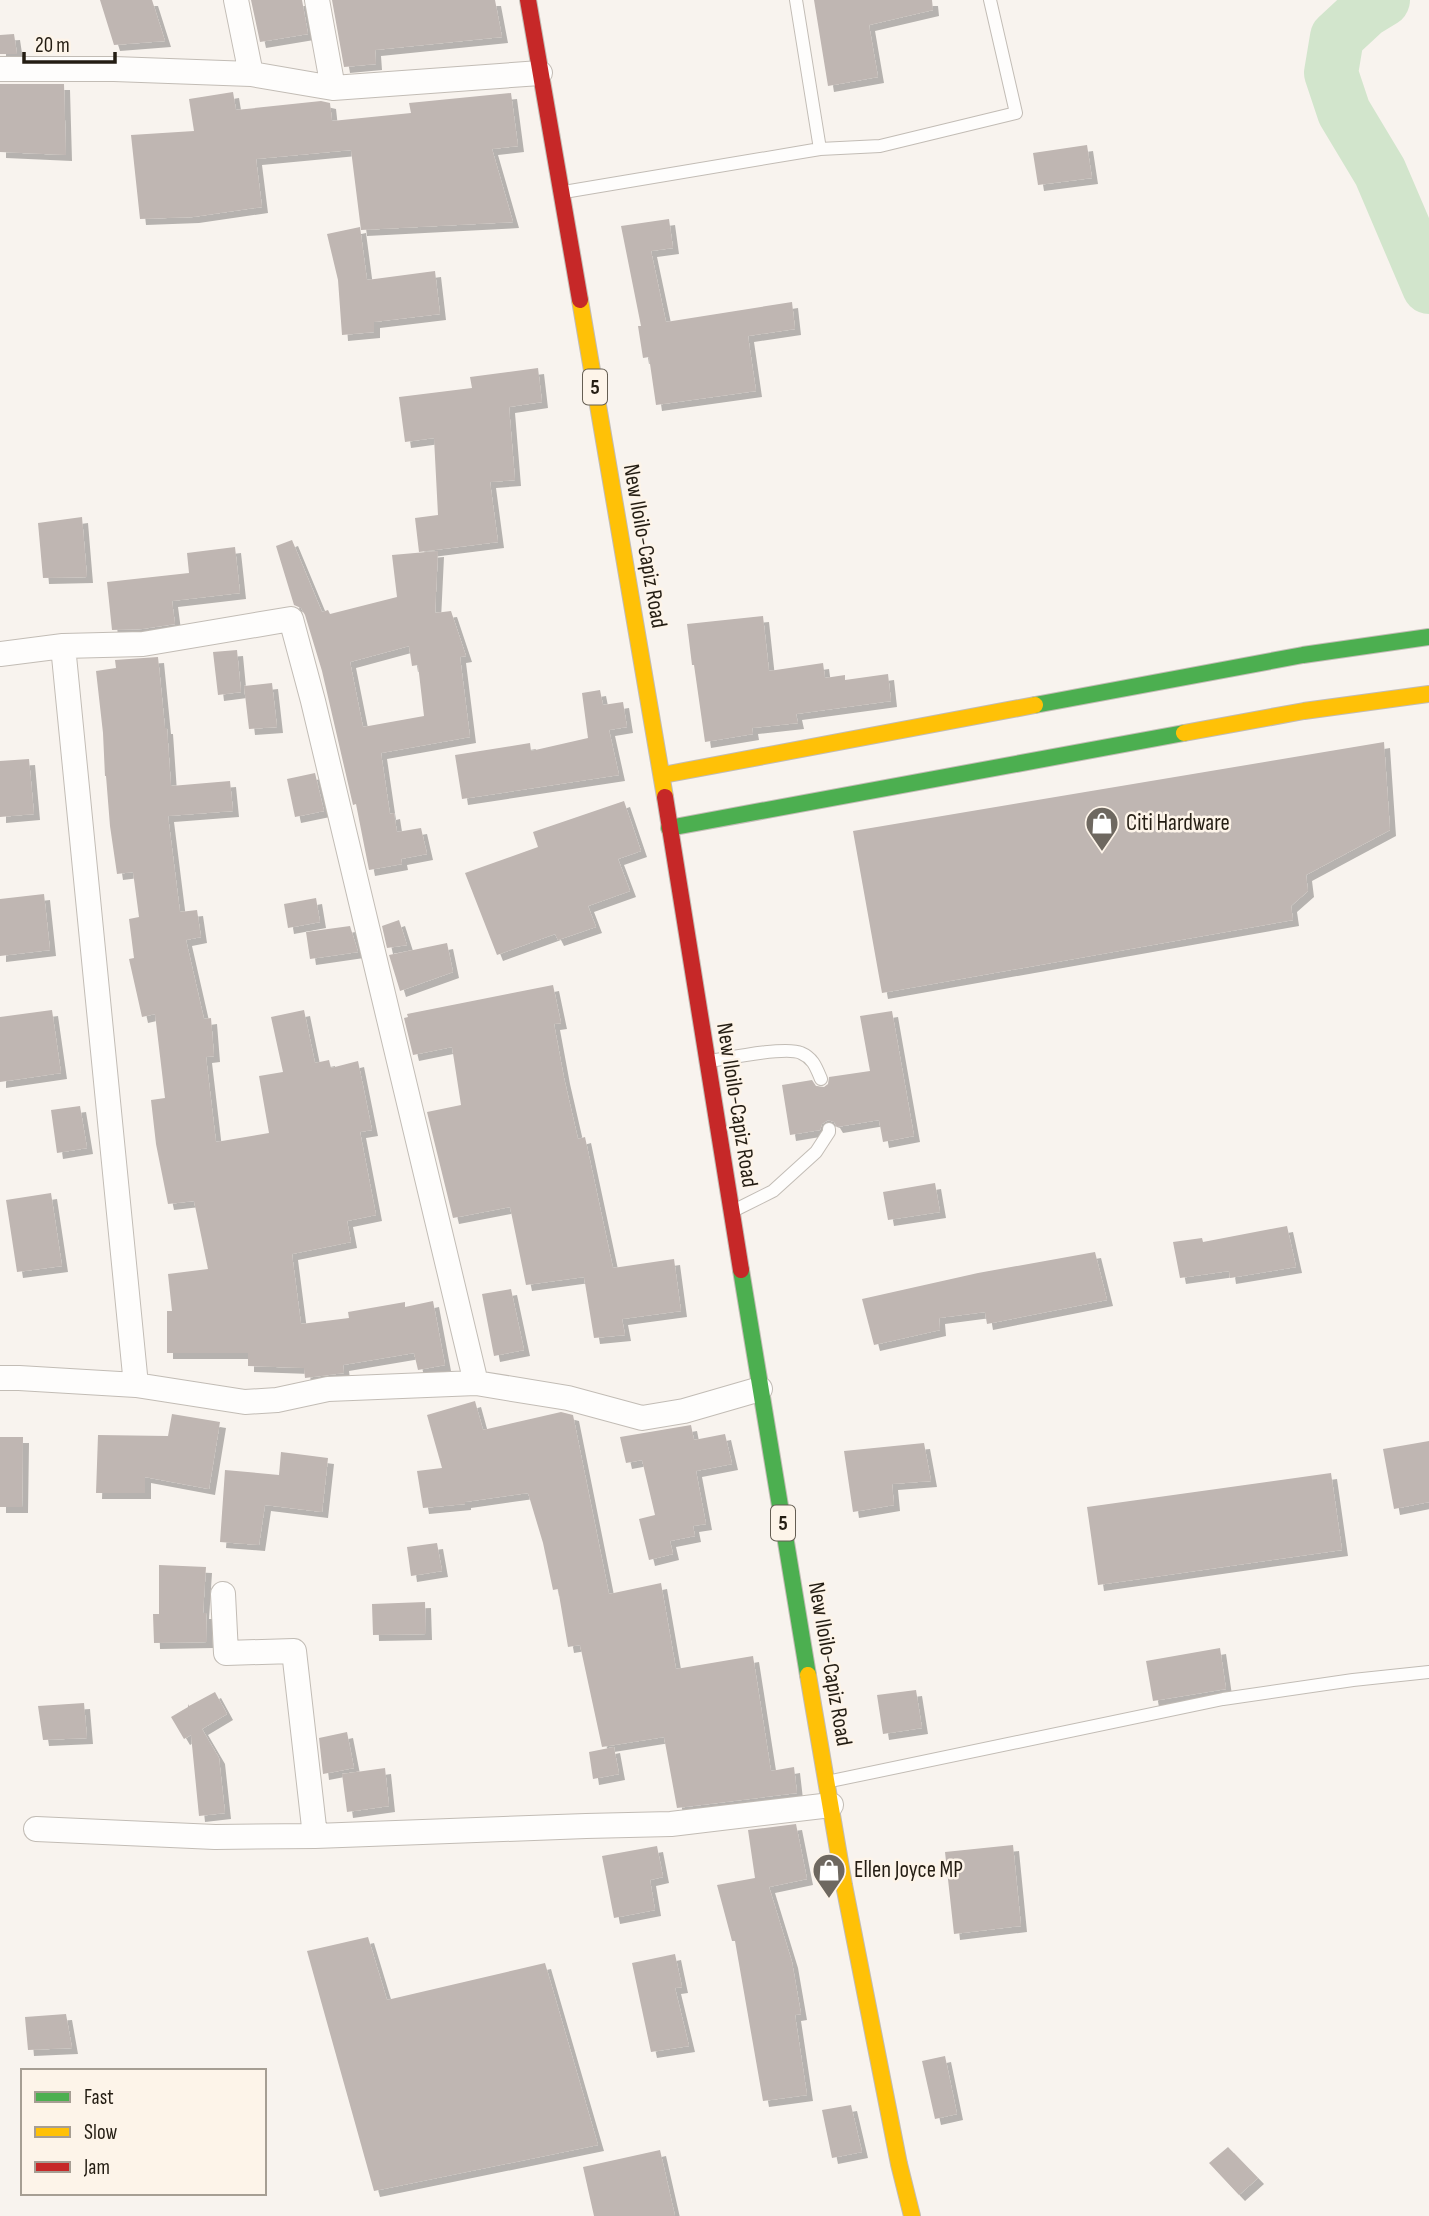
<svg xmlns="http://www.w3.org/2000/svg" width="1429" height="2216" font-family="'Sofia Sans Condensed',sans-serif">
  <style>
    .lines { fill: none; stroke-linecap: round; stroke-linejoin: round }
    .river { stroke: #d2e5cc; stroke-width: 54 }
    .building { fill: #bfb6b2; fill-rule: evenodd; filter: url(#shadow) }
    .lane-casing { stroke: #c2bcb5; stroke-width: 14 }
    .street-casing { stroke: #c2bcb5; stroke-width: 26 }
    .fast-casing { stroke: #c2bcb5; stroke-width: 18 }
    .slow-casing { stroke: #c2bcb5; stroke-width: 18 }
    .jam-casing { stroke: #c2bcb5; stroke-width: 18 }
    .lane { stroke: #fefdfc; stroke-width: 12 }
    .street { stroke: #fefdfc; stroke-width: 24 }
    .fast { stroke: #4caf50; stroke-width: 16 }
    .slow { stroke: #ffc107; stroke-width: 16 }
    .jam { stroke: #c62828; stroke-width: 16 }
    .labels { text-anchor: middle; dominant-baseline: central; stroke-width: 5; stroke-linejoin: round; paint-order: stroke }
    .shield { fill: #fdf4e9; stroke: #655e53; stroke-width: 2 }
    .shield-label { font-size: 21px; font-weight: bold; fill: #241d13 }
    .street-label { font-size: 23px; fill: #241d13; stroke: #fdf4e9 }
    .poi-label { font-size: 23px; fill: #241d13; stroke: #fdf4e9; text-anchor: start }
  </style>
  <defs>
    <filter id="shadow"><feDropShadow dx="6" dy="6" stdDeviation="0" flood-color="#0004"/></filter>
  </defs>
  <rect width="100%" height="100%" fill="#f8f3ee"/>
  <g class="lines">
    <path class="river" d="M 1383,0 L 1365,11 L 1337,37 L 1331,73 L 1344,112 L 1380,172 L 1429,287"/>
  </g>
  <path class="building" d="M 100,0 L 152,0 L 165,41 L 114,45 Z
    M 251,0 L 302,0 L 308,34 L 260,42 Z
    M 332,0 L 495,0 L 502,37 L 375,50 L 376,64 L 344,67 Z
    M 814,0 L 932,0 L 933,10 L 869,25 L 878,77 L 828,86 Z
    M 14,34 L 17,54 L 0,54 L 0,35 Z
    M 0,84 L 64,84 L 66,155 L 0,152 Z
    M 233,92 L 236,110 L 321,101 L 330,103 L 332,121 L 411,113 L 409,103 L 511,93 L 518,146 L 492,149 L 513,222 L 361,230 L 351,150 L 256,159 L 262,207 L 193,217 L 140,219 L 131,135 L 194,131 L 189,99 Z
    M 1087,145 L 1092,178 L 1038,185 L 1033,153 Z
    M 669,219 L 673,248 L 651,251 L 666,322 L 792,302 L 795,329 L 748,336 L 756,391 L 656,405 L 649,357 L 643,358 L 638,326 L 641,326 L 621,226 Z
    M 360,227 L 367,280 L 435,271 L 440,314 L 374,322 L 374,332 L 342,335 L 338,280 L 327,234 Z
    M 538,368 L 542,402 L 509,407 L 515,480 L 490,482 L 498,542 L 419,552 L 415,518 L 438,515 L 434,438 L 405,442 L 399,397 L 472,388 L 470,377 Z
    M 82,517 L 87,577 L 43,578 L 38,523 Z
    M 292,540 L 322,612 L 328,610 L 330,614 L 397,597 L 392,555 L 438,551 L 435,613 L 451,611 L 466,656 L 460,657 L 470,737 L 381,753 L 390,814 L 394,813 L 397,832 L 421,828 L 427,854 L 401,859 L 402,864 L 369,870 L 356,804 L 353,805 L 322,671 L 305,615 L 301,608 L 294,605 L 276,546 ZM 409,646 L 412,666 L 418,665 L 424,716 L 363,727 L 350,662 Z
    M 235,547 L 240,593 L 172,601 L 175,624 L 142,629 L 112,630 L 107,582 L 189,573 L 187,553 Z
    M 763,616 L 769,671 L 823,663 L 825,678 L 845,675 L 845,680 L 888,674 L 891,701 L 796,714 L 798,723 L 752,728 L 753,734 L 705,742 L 694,665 L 692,665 L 687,624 Z
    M 237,650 L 241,692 L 218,695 L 213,652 Z
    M 158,657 L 165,728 L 167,728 L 171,786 L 230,781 L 233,811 L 168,816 L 180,912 L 197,910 L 201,937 L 186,940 L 204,1019 L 211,1018 L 214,1056 L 206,1057 L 216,1142 L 269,1133 L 259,1076 L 283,1072 L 271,1017 L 304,1010 L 315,1063 L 329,1060 L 331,1068 L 358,1061 L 372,1130 L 360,1132 L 376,1215 L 347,1221 L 351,1242 L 292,1254 L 301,1324 L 349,1318 L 348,1312 L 405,1302 L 405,1307 L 433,1301 L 445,1365 L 418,1370 L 414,1353 L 343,1365 L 344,1373 L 305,1378 L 304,1368 L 248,1366 L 248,1353 L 167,1353 L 167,1311 L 172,1311 L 168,1274 L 208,1269 L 194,1201 L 168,1204 L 156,1144 L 151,1100 L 165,1098 L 155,1014 L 142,1017 L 129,959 L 134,958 L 129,919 L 139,917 L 133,872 L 117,874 L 110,826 L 106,776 L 105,776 L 103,733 L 96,671 L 116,668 L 115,660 Z
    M 272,683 L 277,727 L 249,729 L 244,686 Z
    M 600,690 L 603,705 L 623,702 L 627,727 L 609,730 L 619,775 L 462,799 L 455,755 L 530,743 L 531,751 L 588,738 L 582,693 Z
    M 1384,742 L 1390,830 L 1306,875 L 1308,891 L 1291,906 L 1293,920 L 882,993 L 853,831 Z
    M 29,759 L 34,814 L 0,817 L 0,761 Z
    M 315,773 L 324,811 L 295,817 L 287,779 Z
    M 624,801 L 641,851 L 618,859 L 630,891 L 588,906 L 596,927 L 558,940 L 555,934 L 497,955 L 465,873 L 538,847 L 533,832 Z
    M 44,894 L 50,950 L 0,956 L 0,899 Z
    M 316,898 L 320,922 L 288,928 L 284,904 Z
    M 399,920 L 407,945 L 387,948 L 382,926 Z
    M 350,926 L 358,952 L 310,959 L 306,932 Z
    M 447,943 L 453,972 L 400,991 L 389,955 Z
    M 553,985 L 561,1023 L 554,1024 L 564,1078 L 578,1139 L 585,1137 L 613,1268 L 674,1259 L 681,1311 L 622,1319 L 625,1335 L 594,1338 L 584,1277 L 526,1285 L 510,1207 L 453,1218 L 427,1112 L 461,1105 L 452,1047 L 413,1055 L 404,1018 L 408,1017 L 407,1014 Z
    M 52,1010 L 61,1073 L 0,1082 L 0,1017 Z
    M 892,1011 L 914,1136 L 883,1142 L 879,1120 L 837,1127 L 834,1122 L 828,1120 L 822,1124 L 820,1130 L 790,1135 L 782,1085 L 812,1080 L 816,1086 L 824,1087 L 828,1084 L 829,1077 L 870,1071 L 860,1016 Z
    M 80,1106 L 87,1148 L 57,1153 L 51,1110 Z
    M 935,1183 L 940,1212 L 888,1220 L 883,1192 Z
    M 51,1193 L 62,1266 L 17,1272 L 6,1200 Z
    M 1287,1226 L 1296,1267 L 1230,1278 L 1229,1271 L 1180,1278 L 1173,1242 L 1202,1238 L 1203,1242 Z
    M 1095,1252 L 1107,1300 L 987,1324 L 985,1312 L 939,1318 L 940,1330 L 874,1345 L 862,1299 L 978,1273 Z
    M 511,1289 L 524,1350 L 494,1356 L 482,1294 Z
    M 475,1401 L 483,1430 L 561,1412 L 573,1415 L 609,1594 L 661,1583 L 676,1669 L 753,1656 L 771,1771 L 794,1767 L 797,1793 L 677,1808 L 664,1737 L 602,1747 L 580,1645 L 568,1647 L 558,1589 L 553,1590 L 543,1543 L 528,1493 L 465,1502 L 465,1504 L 423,1508 L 417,1471 L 442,1468 L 427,1415 Z
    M 172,1414 L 220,1422 L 209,1489 L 145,1477 L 145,1493 L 96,1493 L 98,1435 L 168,1436 Z
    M 691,1425 L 694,1440 L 725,1434 L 732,1464 L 696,1471 L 706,1524 L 693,1526 L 695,1536 L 670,1541 L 673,1554 L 649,1560 L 639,1519 L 655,1515 L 642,1460 L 626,1463 L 620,1437 Z
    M 0,1437 L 23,1437 L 22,1507 L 0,1507 Z
    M 1429,1441 L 1429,1502 L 1394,1509 L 1383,1449 Z
    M 924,1443 L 931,1481 L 892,1484 L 894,1505 L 853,1512 L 844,1451 Z
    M 281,1452 L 328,1458 L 322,1512 L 265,1505 L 259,1545 L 220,1542 L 225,1470 L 279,1475 Z
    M 1331,1473 L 1342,1550 L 1098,1585 L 1087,1507 Z
    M 437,1543 L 442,1571 L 411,1576 L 407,1547 Z
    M 159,1565 L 206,1567 L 203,1613 L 206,1613 L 207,1642 L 154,1643 L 153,1614 L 159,1614 Z
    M 425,1602 L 426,1634 L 373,1635 L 372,1604 Z
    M 1220,1648 L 1226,1689 L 1153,1701 L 1146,1661 Z
    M 916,1690 L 922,1728 L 883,1734 L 877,1695 Z
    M 215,1692 L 227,1714 L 202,1729 L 219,1758 L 225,1813 L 199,1816 L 191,1735 L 184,1739 L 171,1717 L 188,1707 L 188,1704 L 189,1706 Z
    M 84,1703 L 87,1738 L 43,1740 L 38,1706 Z
    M 347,1732 L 354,1768 L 323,1774 L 319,1738 Z
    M 614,1747 L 619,1774 L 593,1779 L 589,1752 Z
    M 385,1768 L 389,1806 L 347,1812 L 342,1774 Z
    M 796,1824 L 807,1879 L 769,1887 L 792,1962 L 801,2014 L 795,2015 L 807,2095 L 763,2101 L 735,1941 L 732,1941 L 717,1885 L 755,1878 L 748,1830 Z
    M 1013,1845 L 1021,1926 L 954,1934 L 945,1852 Z
    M 657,1846 L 663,1877 L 650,1880 L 655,1910 L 614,1918 L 602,1856 Z
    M 368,1937 L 387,2000 L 545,1963 L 598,2145 L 374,2191 L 307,1951 Z
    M 675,1954 L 682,1987 L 675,1988 L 689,2046 L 651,2052 L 632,1963 Z
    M 66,2014 L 72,2048 L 28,2050 L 25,2017 Z
    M 945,2056 L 957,2114 L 935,2119 L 922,2061 Z
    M 851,2105 L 862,2152 L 832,2158 L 822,2110 Z
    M 1228,2147 L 1258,2178 L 1239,2195 L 1209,2163 Z
    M 660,2150 L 675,2216 L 594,2216 L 583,2167 Z"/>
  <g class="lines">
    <defs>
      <path id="lane" d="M 796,0 L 820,149
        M 564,192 L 820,149 L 880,146 L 1016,113 L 990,0
        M 711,1061 C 729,1058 786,1046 801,1053 C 813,1058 816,1067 821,1079
        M 737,1209 L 773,1191 L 816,1152 L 829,1132 L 829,1129
        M 831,1781 L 1223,1699 L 1353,1680 L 1429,1672"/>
      <path id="street" d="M 236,0 L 251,74
        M 317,0 L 333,88
        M 0,69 L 114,69 L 251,74 L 333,88 L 540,73
        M 63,646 L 136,1385
        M 0,654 L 63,646 L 143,644 L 291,619 L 313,701 L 476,1383
        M 0,1378 L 19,1378 L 136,1385 L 245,1402 L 277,1400 L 328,1389 L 476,1383 L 568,1398 L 642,1418 L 684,1411 L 760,1389
        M 223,1594 L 226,1653 L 294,1651 L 315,1836
        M 36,1829 L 215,1837 L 315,1836 L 586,1826 L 671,1824 L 831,1805"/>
      <path id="fast" d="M 1035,705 L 1303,655 L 1429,637
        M 669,828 L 1184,733
        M 741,1270 L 808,1675"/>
      <path id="slow" d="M 580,300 L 665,797
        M 1184,733 L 1304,711 L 1429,694
        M 663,775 L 1035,705
        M 808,1675 L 844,1885 L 899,2164 L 912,2216"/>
      <path id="jam" d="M 528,0 L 580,300
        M 665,797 L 741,1270"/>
    </defs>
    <use href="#lane" class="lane-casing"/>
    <use href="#street" class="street-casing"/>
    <use href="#fast" class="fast-casing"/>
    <use href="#slow" class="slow-casing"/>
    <use href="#jam" class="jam-casing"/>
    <use href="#lane" class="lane"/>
    <use href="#street" class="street"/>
    <use href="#fast" class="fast"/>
    <use href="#slow" class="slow"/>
    <use href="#jam" class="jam"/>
  </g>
  <defs>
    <symbol id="shop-pin" viewBox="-11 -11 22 30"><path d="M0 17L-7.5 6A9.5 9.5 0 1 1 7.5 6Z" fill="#6e6860" stroke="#fdf4e9"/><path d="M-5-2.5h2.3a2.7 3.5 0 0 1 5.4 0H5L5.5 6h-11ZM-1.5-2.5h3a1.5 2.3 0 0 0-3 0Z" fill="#fff"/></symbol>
  </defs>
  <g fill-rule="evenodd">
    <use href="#shop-pin" x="1083" y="804" width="38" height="52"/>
    <use href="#shop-pin" x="810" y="1851" width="38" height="52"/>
  </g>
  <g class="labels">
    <g class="shield">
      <rect x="583" y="369.5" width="24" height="35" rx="5"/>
      <rect x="771" y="1505.5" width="24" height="35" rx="5"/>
    </g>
    <g class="shield-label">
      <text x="595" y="387">5</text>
      <text x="783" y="1523">5</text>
    </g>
    <g class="street-label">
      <text transform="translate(645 546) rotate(80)">New Iloilo-Capiz Road</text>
      <text transform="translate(737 1105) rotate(81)">New Iloilo-Capiz Road</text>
      <text transform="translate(830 1664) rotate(80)">New Iloilo-Capiz Road</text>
    </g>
    <g class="poi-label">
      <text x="1126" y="823">Citi Hardware</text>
      <text x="854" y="1870">Ellen Joyce MP</text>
    </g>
  </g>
  <rect x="21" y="2069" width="245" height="126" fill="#fdf4e9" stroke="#a69e93" stroke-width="2"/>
  <rect x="35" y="2092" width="35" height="10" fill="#4caf50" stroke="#a69e93" stroke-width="2"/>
  <text x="84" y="2104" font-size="21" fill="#241d13">Fast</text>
  <rect x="35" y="2127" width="35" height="10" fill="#ffc107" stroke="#a69e93" stroke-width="2"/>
  <text x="84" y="2139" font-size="21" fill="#241d13">Slow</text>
  <rect x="35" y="2162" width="35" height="10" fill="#c62828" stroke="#a69e93" stroke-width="2"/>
  <text x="84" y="2174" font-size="21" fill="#241d13">Jam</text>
  <path d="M24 52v10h91v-10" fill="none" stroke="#241d13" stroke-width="3.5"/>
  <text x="35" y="52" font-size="21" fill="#241d13" stroke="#fdf4e9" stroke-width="5" paint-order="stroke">20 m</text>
</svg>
